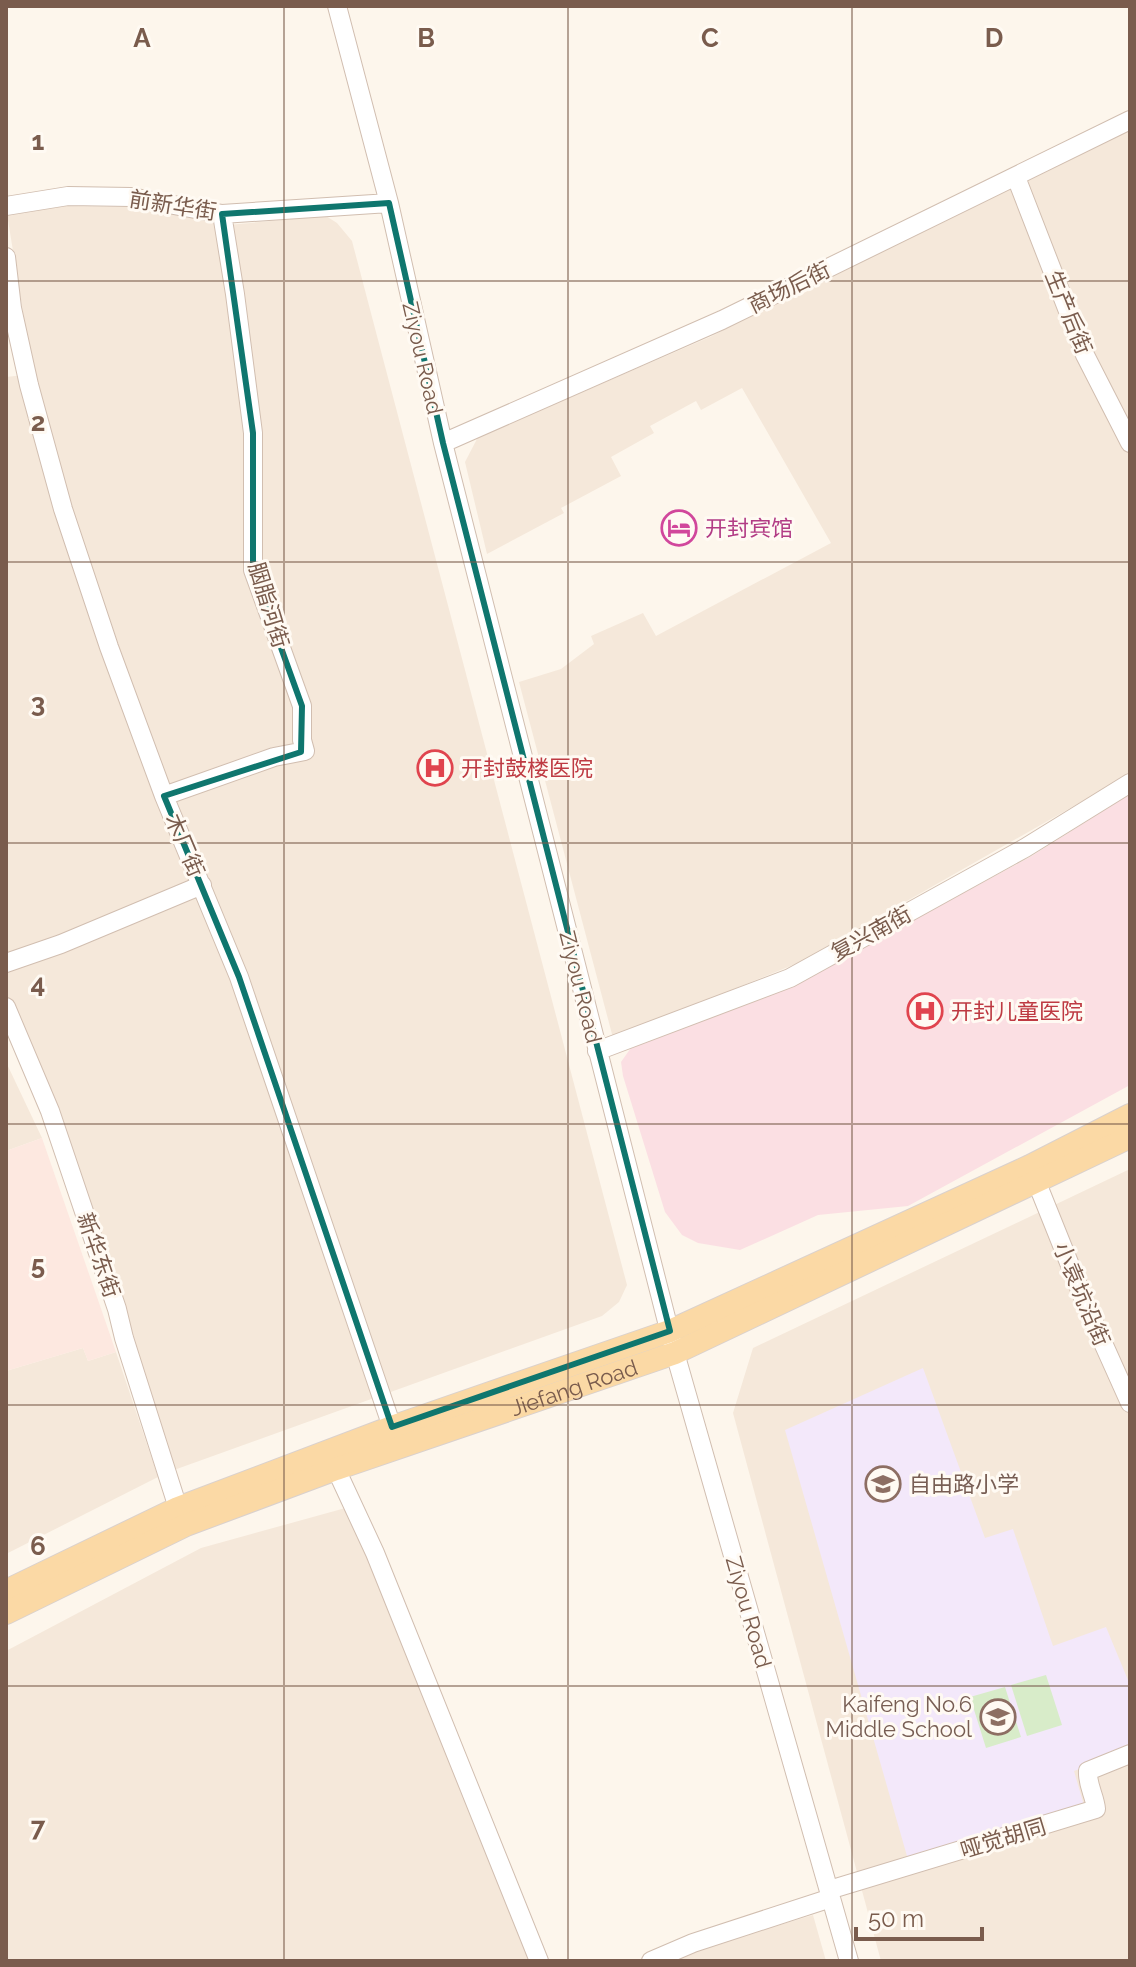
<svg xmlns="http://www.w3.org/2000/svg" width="1136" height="1967" font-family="Raleway,'Noto Sans SC',sans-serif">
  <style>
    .residential { fill: #f5e8da }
    .commercial { fill: #fde8e0 }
    .education { fill: #f3e8fa }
    .medical { fill: #fbdfe3 }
    .green { fill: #d8ecc9 }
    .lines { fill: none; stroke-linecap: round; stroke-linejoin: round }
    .minor-casing { stroke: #d1beb0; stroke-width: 20 }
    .major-casing { stroke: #dad1cd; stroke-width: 24 }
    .minor { stroke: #fff; stroke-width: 18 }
    .major { stroke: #fbd9a5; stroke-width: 22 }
    .marked { fill: none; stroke: #0f766e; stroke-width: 6; stroke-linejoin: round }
    .grid { fill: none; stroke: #7a5c4d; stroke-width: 2; stroke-opacity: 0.55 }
    .labels { text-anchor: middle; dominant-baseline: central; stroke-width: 6; stroke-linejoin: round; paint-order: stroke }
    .street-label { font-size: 22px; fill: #7a5c4d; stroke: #fffaf3 }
    .hotel-label { font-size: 22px; fill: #b23c85; stroke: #fffaf3; text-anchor: start }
    .health-label { font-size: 22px; fill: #be3a42; stroke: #fffaf3; text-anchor: start }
    .education-label { font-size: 22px; fill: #785e54; stroke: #fffaf3; text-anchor: start }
    .grid-label { font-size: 26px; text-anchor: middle; font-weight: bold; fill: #7a5c4d; stroke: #fffaf3; stroke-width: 6; stroke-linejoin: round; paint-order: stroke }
  </style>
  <rect width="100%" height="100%" fill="#fdf6ec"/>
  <path class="residential" d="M 1130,124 L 1130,774 L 798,963 L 613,1038 L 519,682 L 561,669 L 594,644 L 591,636 L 643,613 L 656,636 L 831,543 L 742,388 L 701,410 L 696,401 L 650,426 L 654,433 L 611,457 L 621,476 L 561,508 L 564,513 L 487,554 L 465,462 L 478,437 L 710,337 Z
    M 65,206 L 135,207 L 228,225 L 326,216 L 337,223 L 352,241 L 627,1285 L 619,1302 L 602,1316 L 174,1470 L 41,1075 L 6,993 L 6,377 L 33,374 L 7,214 Z
    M 6,1062 L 42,1138 L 6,1151 Z
    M 1130,1169 L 1130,1961 L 881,1961 L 733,1413 L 753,1348 Z
    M 83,1348 L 88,1361 L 116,1352 L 158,1477 L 6,1554 L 6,1371 Z
    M 349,1507 L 532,1961 L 6,1961 L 6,1651 L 201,1548 Z
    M 813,1915 L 826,1961 L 669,1961 L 692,1951 Z"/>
  <path class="commercial" d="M 42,1138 L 116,1352 L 88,1361 L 83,1348 L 6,1371 L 6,1151 Z"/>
  <path class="education" d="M 923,1368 L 985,1538 L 1013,1529 L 1053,1646 L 1106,1627 L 1130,1685 L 1130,1750 L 1074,1771 L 1085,1809 L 909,1863 L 785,1430 Z"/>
  <path class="medical" d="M 1130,794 L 1130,1085 L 908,1206 L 818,1215 L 740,1250 L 698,1243 L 682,1235 L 665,1212 L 623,1076 L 621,1062 L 633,1045 L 796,983 L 1030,857 Z"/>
  <path class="green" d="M 1046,1675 L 1062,1725 L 1027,1736 L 1011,1685 Z
    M 1005,1687 L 1021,1737 L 986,1748 L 970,1697 Z"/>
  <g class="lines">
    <defs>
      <path id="minor" d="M 337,6 L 389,203 L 443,443 L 675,1353 L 849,1961
        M 1016,177 L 1085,355 L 1130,443
        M 6,206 L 68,196 L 131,197 L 222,214 L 389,203
        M 6,257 L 12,308 L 29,385 L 63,509 L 109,647 L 164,796 L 239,977 L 392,1427
        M 443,443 L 722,320 L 1130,120
        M 164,796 L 274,757 L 305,751 L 302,740 L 302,706 L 253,570 L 253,433 L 235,294 L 222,214
        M 6,963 L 61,944 L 202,885
        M 6,1007 L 50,1111 L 117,1309 L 124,1338 L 178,1508
        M 597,1051 L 790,978 L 1025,848 L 1130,783
        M 1037,1183 L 1086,1305 L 1130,1403
        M 336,1469 L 375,1553 L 539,1961
        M 829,1890 L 1096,1809 C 1095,1796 1087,1785 1088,1771 L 1130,1754
        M 651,1961 L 693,1943 L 831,1898"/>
      <g id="major">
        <path d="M 6,1591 L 178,1508 L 392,1427 L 670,1331 L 1030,1166 L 1130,1115"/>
        <path id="s1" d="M 6,1613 L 186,1525 L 336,1469 L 675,1353 L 1130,1137"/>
      </g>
    </defs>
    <use href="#minor" class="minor-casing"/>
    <use href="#major" class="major-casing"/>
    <use href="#minor" class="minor"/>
    <use href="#major" class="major"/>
  </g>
  <path class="marked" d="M 389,203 L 443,443 L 670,1331 L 392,1427 L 239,977 L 164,796 L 301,752 L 302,706 L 253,570 L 253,433 L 222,214 Z"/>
  <path class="grid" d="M 284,6 L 284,1961M 568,6 L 568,1961M 852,6 L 852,1961M 6,281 L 1130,281M 6,562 L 1130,562M 6,843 L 1130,843M 6,1124 L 1130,1124M 6,1405 L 1130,1405M 6,1686 L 1130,1686"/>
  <defs>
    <symbol id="hotel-ring" viewBox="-11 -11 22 22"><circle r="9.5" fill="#fffaf3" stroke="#d1479c" stroke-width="1.5"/><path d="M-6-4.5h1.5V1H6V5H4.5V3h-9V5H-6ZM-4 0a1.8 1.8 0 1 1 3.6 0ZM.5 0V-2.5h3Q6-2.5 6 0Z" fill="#d1479c"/></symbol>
    <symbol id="hospital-ring" viewBox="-11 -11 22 22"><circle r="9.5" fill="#fffaf3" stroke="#e0444e" stroke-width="1.5"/><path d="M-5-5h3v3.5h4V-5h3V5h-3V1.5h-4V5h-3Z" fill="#e0444e"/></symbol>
    <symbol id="school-ring" viewBox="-11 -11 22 22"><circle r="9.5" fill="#fffaf3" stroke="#8d6e63" stroke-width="1.5"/><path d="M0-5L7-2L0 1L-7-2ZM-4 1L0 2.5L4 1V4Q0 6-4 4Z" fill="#8d6e63"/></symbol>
  </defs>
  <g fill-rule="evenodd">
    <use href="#hotel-ring" x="659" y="508" width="40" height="40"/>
    <use href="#hospital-ring" x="415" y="748" width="40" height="40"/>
    <use href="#hospital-ring" x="905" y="991" width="40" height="40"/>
    <use href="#school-ring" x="863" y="1464" width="40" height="40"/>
    <use href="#school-ring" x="978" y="1697" width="40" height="40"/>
  </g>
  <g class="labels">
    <g class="street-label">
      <text transform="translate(173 205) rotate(9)">前新华街</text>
      <text transform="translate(789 287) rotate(-26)">商场后街</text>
      <text transform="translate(1069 312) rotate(68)">生产后街</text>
      <text transform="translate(423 358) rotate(77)">Ziyou Road</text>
      <text transform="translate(269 605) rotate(73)">胭脂河街</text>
      <text transform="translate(185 845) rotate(67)">木厂街</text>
      <text transform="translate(871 933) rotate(-29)">复兴南街</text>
      <text transform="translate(581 987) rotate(76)">Ziyou Road</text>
      <text transform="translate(99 1255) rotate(71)">新华东街</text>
      <text transform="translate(1082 1294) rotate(67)">小袁坑沿街</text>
      <text stroke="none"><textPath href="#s1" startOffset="612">Jiefang Road</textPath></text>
      <text transform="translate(749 1612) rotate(74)">Ziyou Road</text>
      <text transform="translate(1003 1838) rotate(-17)">哑觉胡同</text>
    </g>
    <g class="hotel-label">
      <text x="705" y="528">开封宾馆</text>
    </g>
    <g class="health-label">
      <text x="461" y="768">开封鼓楼医院</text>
      <text x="951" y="1011">开封儿童医院</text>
    </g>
    <g class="education-label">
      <text x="909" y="1484">自由路小学</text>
      <text x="972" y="1704" text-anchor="end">Kaifeng No.6<tspan x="972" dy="25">Middle School</tspan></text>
    </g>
  </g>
  <g class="grid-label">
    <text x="142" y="47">A</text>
    <text x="426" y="47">B</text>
    <text x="710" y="47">C</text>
    <text x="994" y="47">D</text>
    <text x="38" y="150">1</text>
    <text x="38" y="431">2</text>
    <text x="38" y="712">3</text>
    <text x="38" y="993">4</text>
    <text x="38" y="1274">5</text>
    <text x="38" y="1555">6</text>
    <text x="38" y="1836">7</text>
  </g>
  <rect width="1136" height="1967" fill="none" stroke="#7a5c4d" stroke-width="16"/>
  <path d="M856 1927v12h126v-12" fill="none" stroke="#7a5c4d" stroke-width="4"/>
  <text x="868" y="1927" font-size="24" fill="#7a5c4d" stroke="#fffaf3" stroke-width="6" paint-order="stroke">50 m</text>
</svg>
